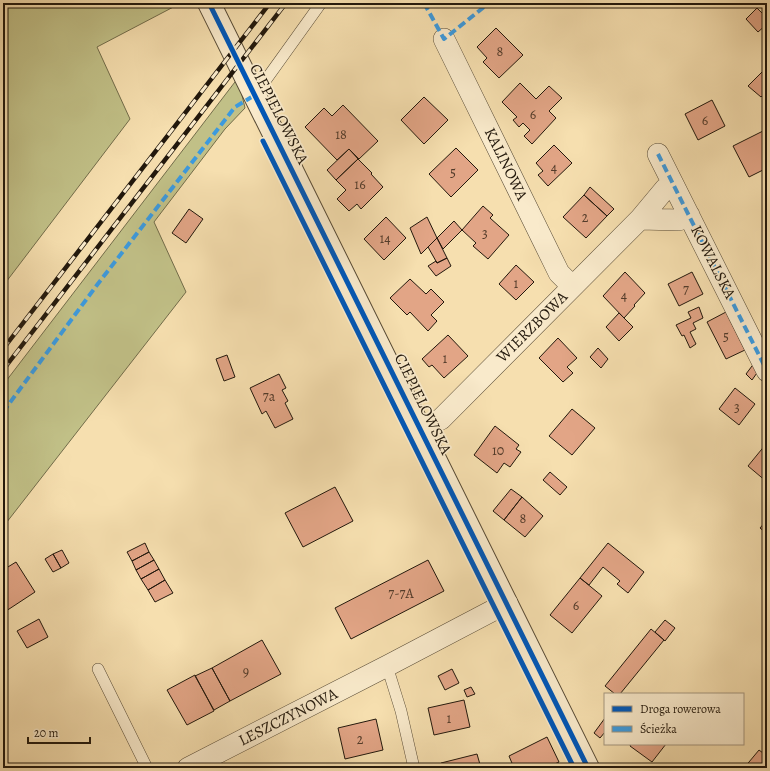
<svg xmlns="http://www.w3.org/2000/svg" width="770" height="771" font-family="Alegreya,serif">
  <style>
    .green { fill: #c1c087; stroke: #726c4a }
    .building { fill: #e2a586; stroke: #22180c }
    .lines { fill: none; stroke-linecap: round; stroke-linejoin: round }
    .service-casing { stroke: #574a35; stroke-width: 12 }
    .minor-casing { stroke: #574a35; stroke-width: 22 }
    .tertiary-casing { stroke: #574a35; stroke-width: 24 }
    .service { stroke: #f9eacb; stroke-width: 11 }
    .minor { stroke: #f9eacb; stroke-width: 21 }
    .tertiary { stroke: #f9eacb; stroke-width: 22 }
    .rail-casing { stroke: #22180c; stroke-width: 4.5 }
    .rail { stroke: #f9eacb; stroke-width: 3; stroke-dasharray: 9; stroke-linecap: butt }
    .quiet { stroke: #3c9ade; stroke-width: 4; stroke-dasharray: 8 4; stroke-linecap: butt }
    .cycleway-casing { stroke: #f9eacb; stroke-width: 8 }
    .cycleway { stroke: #0057b8; stroke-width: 5 }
    .labels { text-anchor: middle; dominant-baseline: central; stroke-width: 3.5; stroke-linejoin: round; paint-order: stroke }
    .number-label { font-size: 14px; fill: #523b2a }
    .street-label { font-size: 16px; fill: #22180c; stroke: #f9eacb }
  </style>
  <rect width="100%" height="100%" fill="#f6dfaf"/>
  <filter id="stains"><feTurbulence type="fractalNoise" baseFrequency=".005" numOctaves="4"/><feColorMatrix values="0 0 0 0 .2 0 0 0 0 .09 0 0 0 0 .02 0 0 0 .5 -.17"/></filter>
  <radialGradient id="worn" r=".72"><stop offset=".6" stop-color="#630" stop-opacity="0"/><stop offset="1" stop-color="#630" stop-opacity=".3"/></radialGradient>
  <path class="green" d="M 3,3 L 181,3 L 97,47 L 130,119 L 3,286 Z
    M 238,78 L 245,108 L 225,129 L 154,222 L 186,292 L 3,527 L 3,385 Z"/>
  <path class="building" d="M 757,8 L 767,18 L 767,24 L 758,32 L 746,19 Z
    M 496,28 L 523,55 L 499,78 L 483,62 L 487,58 L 477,47 Z
    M 767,67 L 767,91 L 761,97 L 748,86 Z
    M 520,83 L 536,99 L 549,86 L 562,98 L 549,111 L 556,118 L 532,144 L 524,136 L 530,130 L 523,123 L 519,127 L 513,120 L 517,117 L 502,102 Z
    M 424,97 L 448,120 L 424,144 L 401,120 Z
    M 712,100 L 725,126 L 698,140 L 685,114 Z
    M 343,105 L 378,141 L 359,159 L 349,149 L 337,160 L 305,127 L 324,108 L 332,116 Z
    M 767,129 L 767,168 L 749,177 L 733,146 Z
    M 554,145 L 572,163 L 548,186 L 538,175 L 543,171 L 536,163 Z
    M 456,148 L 478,170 L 451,197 L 429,174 Z
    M 349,149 L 358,159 L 336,180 L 327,170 Z
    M 358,159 L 372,173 L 371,174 L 383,187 L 361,209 L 357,204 L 349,211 L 337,199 L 346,190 L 336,180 Z
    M 590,187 L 614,209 L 607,216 L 584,195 Z
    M 584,195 L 607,216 L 586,238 L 563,217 Z
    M 483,206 L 493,215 L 490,218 L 509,235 L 488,259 L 473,246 L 476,243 L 462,230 Z
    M 189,209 L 203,219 L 186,243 L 172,233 Z
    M 386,217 L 406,238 L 384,260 L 364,239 Z
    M 427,217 L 437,238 L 421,254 L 410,228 Z
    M 454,221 L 462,230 L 443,249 L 437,238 Z
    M 437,238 L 447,258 L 437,263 L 428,247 Z
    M 447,258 L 451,266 L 436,276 L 428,266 L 436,261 L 437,263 Z
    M 516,265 L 534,282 L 516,300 L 499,284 Z
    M 625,272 L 645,293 L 634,305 L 635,306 L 624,318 L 603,296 Z
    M 692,272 L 703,294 L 679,306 L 668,284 Z
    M 410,279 L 426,294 L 431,289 L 444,302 L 431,315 L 437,321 L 428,331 L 410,312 L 407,315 L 390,298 Z
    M 699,307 L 703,318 L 693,323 L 696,329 L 690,332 L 696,344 L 690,348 L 684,335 L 682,336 L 676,325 L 691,318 L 688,312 Z
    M 726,312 L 745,350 L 726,359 L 707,322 Z
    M 619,313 L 633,327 L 619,341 L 606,327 Z
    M 448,335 L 468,356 L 444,378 L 432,365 L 429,367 L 422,359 Z
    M 558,338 L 577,358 L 567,367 L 573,373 L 563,382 L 539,358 Z
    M 598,348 L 608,359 L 601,368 L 590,357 Z
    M 227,355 L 235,377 L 224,381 L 216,359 Z
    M 755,362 L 759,370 L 752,380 L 746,374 Z
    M 279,374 L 286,388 L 282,390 L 288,401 L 285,403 L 293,419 L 275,428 L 266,411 L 262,414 L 250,388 Z
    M 735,388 L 755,404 L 739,425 L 719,409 Z
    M 572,409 L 595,428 L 572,455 L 549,436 Z
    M 495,426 L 519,445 L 516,449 L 521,452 L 510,467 L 504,463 L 497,473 L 474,455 Z
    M 766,444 L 767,445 L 767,482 L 748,466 Z
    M 550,472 L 567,487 L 560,495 L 543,480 Z
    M 335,487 L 353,521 L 303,547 L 285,513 Z
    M 511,489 L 522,497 L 504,520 L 493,511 Z
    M 522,497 L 543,516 L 525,537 L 504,520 Z
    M 767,520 L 767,534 L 760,528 Z
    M 145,543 L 149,552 L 132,561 L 127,552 Z
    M 608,543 L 644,572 L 628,593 L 617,584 L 620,581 L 603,567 L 589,585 L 580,578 Z
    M 62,550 L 69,563 L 61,568 L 53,554 Z
    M 149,552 L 154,560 L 136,570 L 132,561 Z
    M 53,554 L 61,568 L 53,572 L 45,559 Z
    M 154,560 L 159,569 L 141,579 L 136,570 Z
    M 428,560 L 444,591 L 351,639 L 335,608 Z
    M 16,562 L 35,592 L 3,613 L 3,570 Z
    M 159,569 L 165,580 L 148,590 L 141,579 Z
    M 580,578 L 602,596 L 572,633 L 550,615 Z
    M 165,580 L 173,593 L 155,602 L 148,590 Z
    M 39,619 L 48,637 L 27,648 L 17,631 Z
    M 665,620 L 675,628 L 665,641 L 655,632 Z
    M 651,629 L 664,640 L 620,694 L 615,694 L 605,686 Z
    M 262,640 L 281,674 L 230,701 L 212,668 Z
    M 212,668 L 230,701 L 214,710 L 195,676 Z
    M 452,669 L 459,683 L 445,690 L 438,676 Z
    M 195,675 L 214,711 L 187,725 L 167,690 Z
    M 471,687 L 475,694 L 467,697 L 464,690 Z
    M 464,700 L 470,727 L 434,735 L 428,708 Z
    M 605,718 L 605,732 L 600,738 L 594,733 Z
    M 376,719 L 383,750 L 345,759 L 338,728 Z
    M 547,737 L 559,762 L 546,768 L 514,768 L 509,756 Z
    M 631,744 L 666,744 L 652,762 L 630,746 Z
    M 767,748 L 767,768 L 744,768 L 759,750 L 763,753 Z
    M 477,754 L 481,768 L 442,768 L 441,763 Z"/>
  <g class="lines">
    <defs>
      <path id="service" d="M 255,95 L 321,3
        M 387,666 L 401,711 L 414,768
        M 98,669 L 147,768"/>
      <path id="minor" d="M 444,39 L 559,273 L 572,286
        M 658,154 L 767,371
        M 673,184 L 665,189 L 640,219 L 679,220 L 689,215
        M 421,429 L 441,419 L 640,219
        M 188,768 L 387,666 L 507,603"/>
      <path id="tertiary" d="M 209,3 L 588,768"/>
    </defs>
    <use href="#service" class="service-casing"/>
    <use href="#minor" class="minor-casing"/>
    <use href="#tertiary" class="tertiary-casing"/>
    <use href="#service" class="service"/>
    <use href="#minor" class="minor"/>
    <use href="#tertiary" class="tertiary"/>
    <defs>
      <path id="rail" d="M 3,349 L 270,3
        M 3,370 L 286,3"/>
    </defs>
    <use href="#rail" class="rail-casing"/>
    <use href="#rail" class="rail"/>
    <path class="quiet" d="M 424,3 L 444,39 L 489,3
      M 658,154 L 767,371
      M 3,412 L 97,285 L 235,107 L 255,95"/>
    <defs>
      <path id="cycleway" d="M 209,3 L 588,768
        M 263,141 L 574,768"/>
    </defs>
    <use href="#cycleway" class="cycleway-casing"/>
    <use href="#cycleway" class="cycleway"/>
  </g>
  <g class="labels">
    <g class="number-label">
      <text x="500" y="51">8</text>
      <text x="533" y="114">6</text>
      <text x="705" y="120">6</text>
      <text x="341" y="134">18</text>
      <text x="554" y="167">4</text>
      <text x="453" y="172">5</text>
      <text x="360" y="184">16</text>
      <text x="585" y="217">2</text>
      <text x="485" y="233">3</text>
      <text x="385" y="238">14</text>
      <text x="516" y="283">1</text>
      <text x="686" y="289">7</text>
      <text x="624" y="295">4</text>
      <text x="726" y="336">5</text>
      <text x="445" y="358">1</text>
      <text x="269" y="396">7a</text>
      <text x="737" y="407">3</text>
      <text x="498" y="450">10</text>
      <text x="523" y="518">8</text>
      <text x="401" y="593">7-7A</text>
      <text x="576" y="605">6</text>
      <text x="246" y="671">9</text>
      <text x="449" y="718">1</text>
      <text x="360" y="739">2</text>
    </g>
    <g class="street-label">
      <text transform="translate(279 114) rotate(63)">CIEPIELOWSKA</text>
      <text transform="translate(506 164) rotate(64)">KALINOWA</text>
      <text transform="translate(713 262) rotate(63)">KOWALSKA</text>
      <text transform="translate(532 327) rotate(-45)">WIERZBOWA</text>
      <text transform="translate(423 404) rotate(64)">CIEPIELOWSKA</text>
      <text transform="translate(288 717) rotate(-27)">LESZCZYNOWA</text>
    </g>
  </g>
  <rect width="770" height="771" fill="none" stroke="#f6dfaf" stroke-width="16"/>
  <rect x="4" y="4" width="762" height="763" fill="none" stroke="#22180c" stroke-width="2"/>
  <rect x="8" y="8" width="754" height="755" fill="none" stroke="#22180c"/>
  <rect x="604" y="693" width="140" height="52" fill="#f9eacb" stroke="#a3967f"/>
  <rect x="612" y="706" width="20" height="6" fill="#0057b8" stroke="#a3967f"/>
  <text x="640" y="713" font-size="12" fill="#22180c">Droga rowerowa</text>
  <rect x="612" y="726" width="20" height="6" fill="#3c9ade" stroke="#a3967f"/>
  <text x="640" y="733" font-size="12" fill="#22180c">Ścieżka</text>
  <path d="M28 737v6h62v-6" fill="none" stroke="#22180c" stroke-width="2"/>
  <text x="34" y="737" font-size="12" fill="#22180c" stroke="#f9eacb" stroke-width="3" paint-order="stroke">20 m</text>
  <rect width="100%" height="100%" filter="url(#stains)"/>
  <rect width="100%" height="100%" fill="url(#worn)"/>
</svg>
